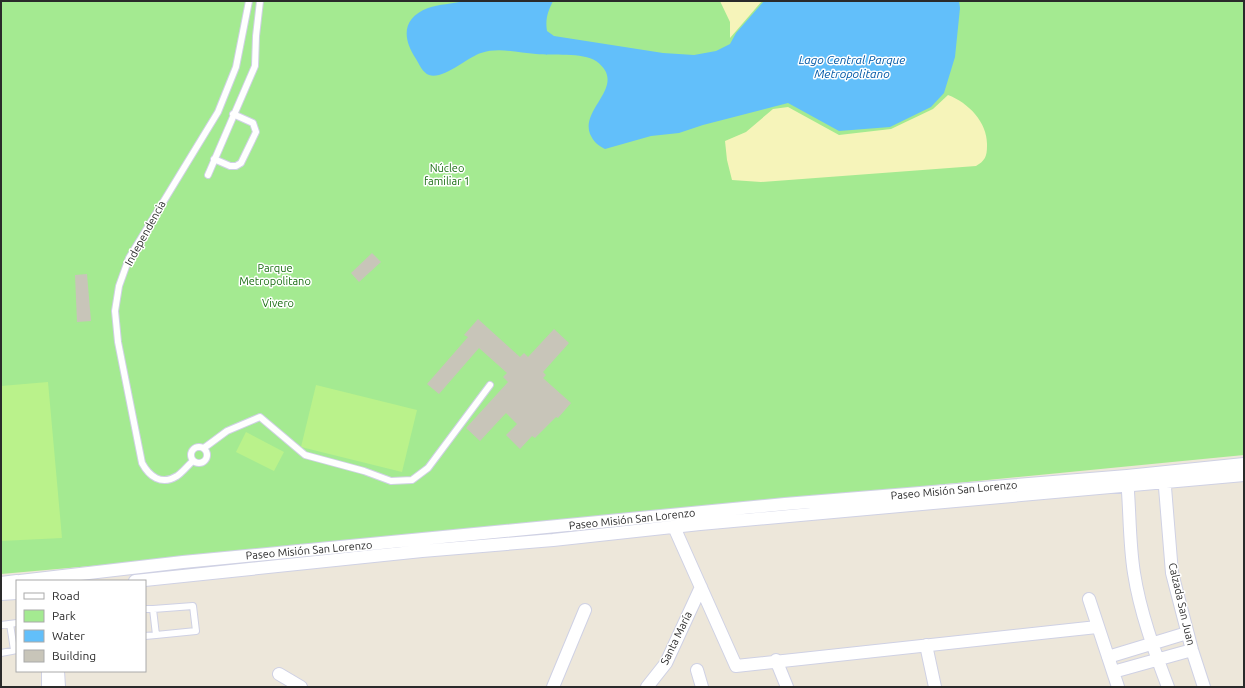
<svg xmlns="http://www.w3.org/2000/svg" width="1245" height="688" font-family="Ubuntu,sans-serif">
  <style>
    .green { fill: #a4ea91 }
    .sand { fill: #f6f4ba }
    .pitch { fill: #baf28b }
    .water { fill: #62bffa }
    .building { fill: #c8c5b9 }
    .lines { fill: none; stroke-linecap: round; stroke-linejoin: round }
    .service-casing { stroke: #cfd1e4; stroke-width: 8 }
    .minor-casing { stroke: #cfd1e4; stroke-width: 14 }
    .service { stroke: #fff; stroke-width: 6 }
    .minor { stroke: #fff; stroke-width: 12 }
    .labels { text-anchor: middle; dominant-baseline: central; stroke-width: 3; stroke-linejoin: round; paint-order: stroke }
    .park-label { font-size: 11px; fill: #1a6e13; stroke: #fff }
    .street-label { font-size: 11px; fill: #2a2a2a; stroke: #fff }
    .water-label { font-size: 12px; font-style: italic; fill: #0059a7; stroke: #fff }
  </style>
  <rect width="100%" height="100%" fill="#ede7da"/>
  <path class="green" d="M 1,1 L 1244,1 L 1244,455 L 249,552 L 1,574 Z"/>
  <path class="sand" d="M 720,1 L 762,1 L 730,38 L 730,22 Z
    M 948,95 C 969,103 988,123 987,146 C 987,156 985,161 976,166 L 761,182 L 732,180 L 727,160 L 725,141 L 746,132 L 773,109 L 788,107 L 839,135 L 891,129 L 933,109 Z"/>
  <path class="pitch" d="M 48,382 L 62,538 L 1,541 L 1,386 Z
    M 316,385 L 417,410 L 402,472 L 301,447 Z
    M 246,432 L 284,452 L 274,471 L 236,452 Z"/>
  <path class="water" d="M 464,1 L 553,1 C 548,11 545,19 547,31 L 554,36 L 663,53 L 694,55 L 716,51 L 730,44 L 736,33 L 764,1 L 959,1 L 960,8 L 955,57 L 944,93 L 931,107 L 890,127 L 839,131 L 788,103 L 703,125 L 679,133 L 651,136 L 605,149 C 597,145 594,142 590,134 C 580,108 629,85 596,61 C 583,52 551,56 536,54 C 518,53 499,47 481,53 C 468,57 443,80 429,75 C 423,73 419,64 416,59 C 402,38 402,18 428,8 C 439,4 452,4 464,1 Z"/>
  <path class="building" d="M 372,253 L 381,262 L 359,282 L 351,273 Z
    M 87,274 L 91,321 L 77,322 L 75,275 Z
    M 478,319 L 520,357 L 524,353 L 528,357 L 554,329 L 569,343 L 543,372 L 546,375 L 543,378 L 571,403 L 558,418 L 556,417 L 535,438 L 532,436 L 520,449 L 506,435 L 517,424 L 506,413 L 480,441 L 466,428 L 508,382 L 503,377 L 507,373 L 479,348 L 439,394 L 427,384 L 468,337 L 464,335 Z"/>
  <g class="lines">
    <defs>
      <path id="service" d="M 214,159 L 230,166 L 236,166 L 241,163 L 256,132 L 253,123 L 233,114
        M 208,175 L 255,66 L 256,36 L 260,1
        M191 455a8 8 0 1 1 16 0a8 8 0 1 1-16 0Z
        M 204,448 L 227,431 L 260,417 L 305,455 L 364,471 L 391,481 L 412,480 L 428,468 L 490,385
        M 193,461 C 188,465 183,472 177,476 C 161,486 149,476 142,463 L 118,342 L 115,311 L 119,286 L 129,258 L 218,112 L 236,67 L 249,1
        M 145,609 L 153,609 L 156,635 L 145,636
        M 153,609 L 193,606 L 196,631 L 156,635
        M 10,624 L 14,650
        M 1,625 L 17,623
        M 1,653 L 17,650"/>
      <path id="minor" d="M 1164,475 L 1172,573 L 1192,650 L 1204,687
        M 1127,479 C 1130,510 1129,542 1134,573 C 1140,612 1154,650 1168,687
        M 674,527 L 736,666 L 1097,627
        M 20,581 L 183,562 L 785,504 L 1127,476 L 1244,464
        M 135,581 L 422,551 L 553,540 L 700,524 L 1244,475
        M 1,583 L 17,581
        M 1,594 L 17,593
        M 1089,599 L 1118,687
        M 926,645 L 935,687
        M 1108,657 L 1187,633
        M 776,660 L 787,687
        M 697,670 L 702,687
        M 48,671 L 48,687
        M 58,671 L 59,687
        M 1113,672 L 1192,650
        M 279,674 L 301,687
        M 553,687 L 585,610
        M 647,687 L 666,663 L 701,587"/>
    </defs>
    <use href="#service" class="service-casing"/>
    <use href="#minor" class="minor-casing"/>
    <use href="#service" class="service"/>
    <use href="#minor" class="minor"/>
  </g>
  <g class="labels">
    <g class="park-label">
      <text x="447" y="168">Núcleo<tspan x="447" dy="13">familiar 1</tspan></text>
      <text x="275" y="268">Parque<tspan x="275" dy="13">Metropolitano</tspan></text>
      <text x="278" y="303">Vivero</text>
    </g>
    <g class="street-label">
      <text transform="translate(145 233) rotate(-61)">Independencia</text>
      <text transform="translate(954 490) rotate(-5)">Paseo Misión San Lorenzo</text>
      <text transform="translate(632 519) rotate(-6)">Paseo Misión San Lorenzo</text>
      <text transform="translate(309 550) rotate(-5)">Paseo Misión San Lorenzo</text>
      <text transform="translate(1182 604) rotate(77)">Calzada San Juan</text>
      <text transform="translate(676 638) rotate(-64)">Santa María</text>
    </g>
    <g class="water-label">
      <text x="852" y="59">Lago Central Parque<tspan x="852" dy="14">Metropolitano</tspan></text>
    </g>
  </g>
  <rect width="1245" height="688" fill="none" stroke="#2a2a2a" stroke-width="4"/>
  <rect x="16" y="580" width="130" height="92" fill="#ffffff" stroke="#aaaaaa"/>
  <rect x="24" y="593" width="20" height="6" fill="#ffffff" stroke="#aaaaaa"/>
  <text x="52" y="600" font-size="12" fill="#2a2a2a">Road</text>
  <rect x="24" y="610" width="20" height="12" fill="#a4ea91" stroke="#aaaaaa"/>
  <text x="52" y="620" font-size="12" fill="#2a2a2a">Park</text>
  <rect x="24" y="630" width="20" height="12" fill="#62bffa" stroke="#aaaaaa"/>
  <text x="52" y="640" font-size="12" fill="#2a2a2a">Water</text>
  <rect x="24" y="650" width="20" height="12" fill="#c8c5b9" stroke="#aaaaaa"/>
  <text x="52" y="660" font-size="12" fill="#2a2a2a">Building</text>
</svg>
